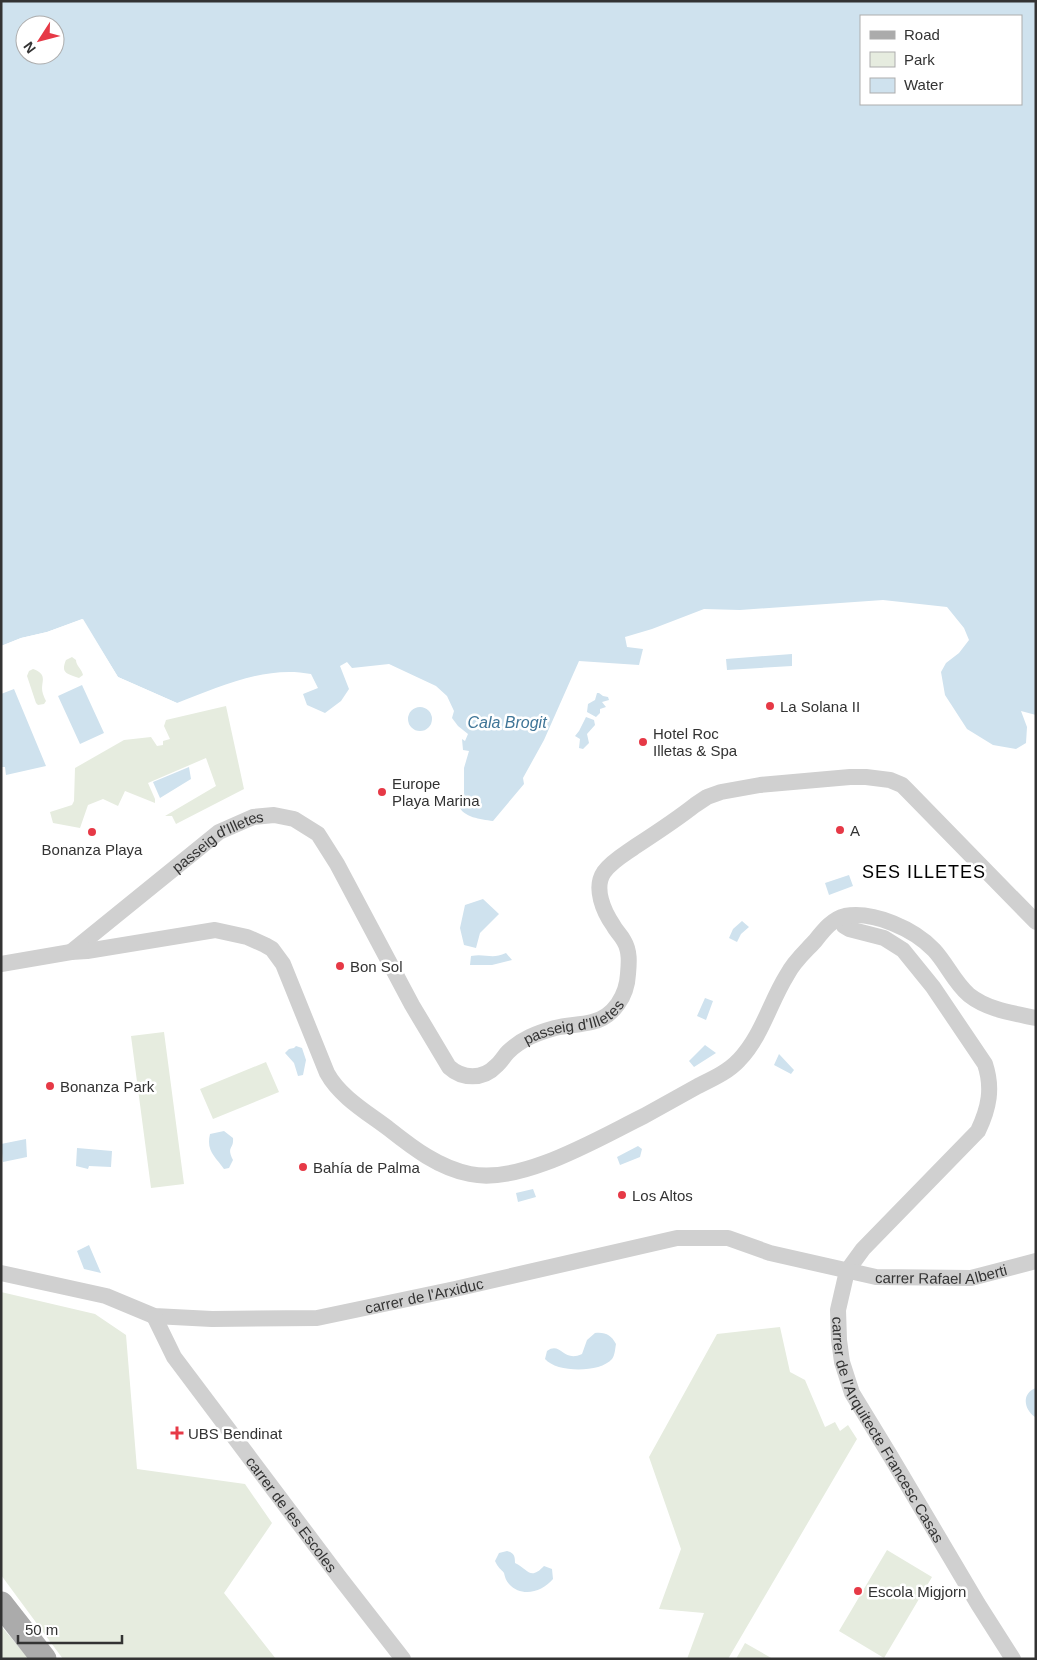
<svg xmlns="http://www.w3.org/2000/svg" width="1037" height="1660" font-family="Arial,sans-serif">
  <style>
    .green { fill: #e6ecdf }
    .water { fill: #cfe2ee; fill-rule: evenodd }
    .pier { fill: #fff }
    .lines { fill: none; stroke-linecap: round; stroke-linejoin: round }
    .minor { stroke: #d0d0d0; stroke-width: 16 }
    .primary { stroke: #ababab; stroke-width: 25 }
    .poi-dot { fill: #e63946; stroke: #fff; stroke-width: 2 }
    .labels { text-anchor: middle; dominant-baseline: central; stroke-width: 5; stroke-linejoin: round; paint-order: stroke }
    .poi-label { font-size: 15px; fill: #333; stroke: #fff; text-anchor: start }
    .street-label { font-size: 15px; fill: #333; stroke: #fff }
    .water-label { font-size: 16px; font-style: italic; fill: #3f7597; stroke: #fff }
    .quarter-label { font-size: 18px; letter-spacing: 1px; fill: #000; stroke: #fff }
  </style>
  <rect width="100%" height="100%" fill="#fff"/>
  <path class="green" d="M 72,657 L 76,660 C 76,666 82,669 83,675 L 79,678 C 68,674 60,674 66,660 Z
    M 33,669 C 50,675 39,683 43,694 C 44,697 45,699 46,701 L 44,704 L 38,705 L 36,703 L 27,676 L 29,671 Z
    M 226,706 L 244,789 L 176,824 L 172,816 L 165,816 L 216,786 L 206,758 L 148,783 L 155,799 L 155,803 L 125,791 L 118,806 L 103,799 L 88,805 L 80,828 L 53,823 L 50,812 L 72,805 L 74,801 L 75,768 L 124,740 L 151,737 L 157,746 L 163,745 L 163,741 L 170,739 L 164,726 L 166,720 Z
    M 164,1032 L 184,1184 L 151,1188 L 131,1036 Z
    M 266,1062 L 279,1092 L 213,1119 L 200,1089 Z
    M 1,1292 L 95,1314 L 126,1335 L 137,1469 L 245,1484 L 272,1523 L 224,1593 L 276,1659 L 63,1659 L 1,1575 Z
    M 780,1327 L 790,1372 L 805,1380 L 825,1427 L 835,1422 L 840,1431 L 848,1425 L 857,1439 L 728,1659 L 687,1659 L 704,1613 L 659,1609 L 681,1549 L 649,1457 L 717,1334 Z
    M 887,1550 L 932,1577 L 884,1658 L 839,1631 Z
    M 1,1626 L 29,1659 L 1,1659 Z
    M 745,1643 L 773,1659 L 736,1659 Z"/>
  <path class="water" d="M 1,1 L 1036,1 L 1036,715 L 1021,711 L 1027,727 L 1026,743 L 1016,749 L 993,745 L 967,729 L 945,695 L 941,672 L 946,663 L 959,653 L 969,640 L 964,628 L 947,607 L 883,600 L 740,610 L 704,609 L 652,629 L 625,637 L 627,647 L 643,649 L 639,665 L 579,661 L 544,740 L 523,778 L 524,784 L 493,821 C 480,819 464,818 458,805 L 464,802 L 464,768 L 469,751 L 463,750 L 462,739 L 465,741 L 468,734 L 458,726 L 452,718 L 454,711 L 447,696 L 436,686 L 389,664 L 352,668 L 347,662 L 340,666 L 349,689 L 341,701 L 325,713 L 307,705 L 303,694 L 318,688 L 311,674 C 265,665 219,687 177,703 L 118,677 L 82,619 L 47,632 L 21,638 L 1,646 ZM 861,16 L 1021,16 L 1021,104 L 861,104 ZM 25,25 L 55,25 L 55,55 L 25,55 Z
    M 792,654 L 792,666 L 727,670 L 726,659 Z
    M 82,685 L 104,733 L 80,744 L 58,696 Z
    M 14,689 L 46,766 L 6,775 L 5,767 L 1,767 L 1,694 Z
    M 597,693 L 599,693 L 603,696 L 608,697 L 609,700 L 602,702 L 606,707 L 600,709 L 600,713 L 596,717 L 587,712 L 588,704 L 595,700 Z
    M408 719a12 12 0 1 1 24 0a12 12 0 1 1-24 0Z
    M 586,717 L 594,720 L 595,725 L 587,734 L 589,743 L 583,749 L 579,748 L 580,739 L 575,736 L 579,731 Z
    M 189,767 L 191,779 L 160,798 L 153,782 Z
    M 849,875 L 853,886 L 829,895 L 825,883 Z
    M 483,899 L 499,914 L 480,933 L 476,948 L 464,945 L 460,928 L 465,905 Z
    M 742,921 L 749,927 L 741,934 L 737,942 L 729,938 L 733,929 Z
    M 506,953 L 512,960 L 492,965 L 470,965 L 471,956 C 486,953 491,960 506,953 Z
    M 705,998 L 713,1001 L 706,1020 L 697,1016 Z
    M 705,1045 L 716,1053 L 694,1067 L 689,1061 Z
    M 296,1046 L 302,1048 L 306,1060 L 303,1075 L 298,1076 L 294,1063 L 285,1053 L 289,1049 L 294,1048 Z
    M 779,1054 L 794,1070 L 791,1074 L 774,1065 Z
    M 224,1131 L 233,1138 C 234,1150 226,1146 233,1160 L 229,1168 L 224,1169 C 215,1156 206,1151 210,1134 Z
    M 26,1139 L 27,1157 L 3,1162 L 1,1144 Z
    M 638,1146 L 642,1149 L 640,1157 L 620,1165 L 617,1157 Z
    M 77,1148 L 112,1151 L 111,1167 L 89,1166 L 88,1169 L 76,1166 Z
    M 533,1189 L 536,1197 L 518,1202 L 516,1193 Z
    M 89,1245 L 101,1273 L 84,1269 L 77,1251 Z
    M 595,1333 C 606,1332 611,1335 616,1344 C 615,1349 615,1355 612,1359 C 600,1373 557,1373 545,1359 L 547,1351 C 561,1341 563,1363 582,1354 L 587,1340 Z
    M 1036,1388 L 1036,1427 L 1035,1417 C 1024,1410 1021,1393 1036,1388 Z
    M 507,1551 C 514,1553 515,1556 515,1563 C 528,1569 530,1581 544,1566 L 552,1569 L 553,1579 C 542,1592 522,1598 509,1584 C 506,1581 505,1577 504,1573 C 501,1569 498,1568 495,1561 L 499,1553 Z"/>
  <path class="pier" d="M 83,619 L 118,677 L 177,703 L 176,705 L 116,679 L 81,622 L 48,634 L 22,640 L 1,648 L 1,646 L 21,638 L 47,632 Z"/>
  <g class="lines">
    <g class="minor">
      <path id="s1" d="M 848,916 L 843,922 L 844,926 L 849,929 L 884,938 L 903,950 L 933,987 L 985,1064 C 993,1088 989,1108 978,1131 L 863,1249 L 847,1271 L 838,1310 L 839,1340 L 842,1362 L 852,1393 L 891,1457 L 978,1604 L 1013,1659"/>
      <path id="s2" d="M 71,952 L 219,832 L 253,817 L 274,815 L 294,819 L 318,834 L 337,864 L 412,1005 L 449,1067 C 462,1079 483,1080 496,1066 C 501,1062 504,1056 508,1052 C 521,1039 537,1033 555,1028 C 567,1025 580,1025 592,1022 C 614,1017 627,995 628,974 C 629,963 630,951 624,941 C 621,935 616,931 613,925 C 604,912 593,888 604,872 C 612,861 625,854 636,846 C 656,833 676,820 695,805 L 707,797 L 721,792 L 760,785 L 850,777 L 866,777 L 890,780 L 902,785 L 907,790 L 1036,922"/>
      <path d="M 1,964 L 71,952 L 87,951 L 215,930 L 247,937 L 265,945 L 272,949 L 283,964 L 327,1073 C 340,1097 368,1113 389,1129 C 413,1148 439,1168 470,1174 C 521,1185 599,1138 644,1116 C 662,1106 680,1096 698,1086 C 712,1079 728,1072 739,1060 C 762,1036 770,1002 787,975 C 794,961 805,952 815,941 C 823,931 832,919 845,916 C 874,911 914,929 934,950 C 947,964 954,982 969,995 C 988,1010 1013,1013 1036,1018"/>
      <path id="s3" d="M 1,1273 L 106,1296 L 154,1316 L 212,1319 L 317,1318 L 455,1289 L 677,1238 L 728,1238 L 770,1253 L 876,1277 L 971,1278 L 1036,1261"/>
      <path id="s4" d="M 154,1316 L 174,1357 L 340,1578 L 403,1659"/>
    </g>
    <path class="primary" d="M 1,1604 L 44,1659"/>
  </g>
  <g class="poi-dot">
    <circle cx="770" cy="706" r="5"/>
    <circle cx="643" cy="742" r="5"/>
    <circle cx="382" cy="792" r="5"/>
    <circle cx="840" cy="830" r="5"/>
    <circle cx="92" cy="832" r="5"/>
    <circle cx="340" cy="966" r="5"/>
    <circle cx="50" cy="1086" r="5"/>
    <circle cx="303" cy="1167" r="5"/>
    <circle cx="622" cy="1195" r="5"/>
    <path d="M174.5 1425.5h5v5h5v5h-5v5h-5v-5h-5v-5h5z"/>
    <circle cx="858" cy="1591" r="5"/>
  </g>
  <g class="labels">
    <g class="poi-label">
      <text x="780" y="706">La Solana II</text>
      <text x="653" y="733">Hotel Roc<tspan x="653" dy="17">Illetas &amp; Spa</tspan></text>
      <text x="392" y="783">Europe<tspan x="392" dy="17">Playa Marina</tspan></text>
      <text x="850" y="830">A</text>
      <text x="92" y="849" text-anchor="middle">Bonanza Playa</text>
      <text x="350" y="966">Bon Sol</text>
      <text x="60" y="1086">Bonanza Park</text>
      <text x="313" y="1167">Bahía de Palma</text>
      <text x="632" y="1195">Los Altos</text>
      <text x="188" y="1433">UBS Bendinat</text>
      <text x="868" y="1591">Escola Migjorn</text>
    </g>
    <g class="street-label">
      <text stroke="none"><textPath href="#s2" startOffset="185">passeig d'Illetes</textPath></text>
      <text stroke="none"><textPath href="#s2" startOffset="709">passeig d'Illetes</textPath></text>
      <text stroke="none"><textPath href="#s3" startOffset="961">carrer Rafael Alberti</textPath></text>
      <text stroke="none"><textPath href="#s3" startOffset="432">carrer de l'Arxiduc</textPath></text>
      <text stroke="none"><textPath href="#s1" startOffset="650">carrer de l'Arquitecte Francesc Casas</textPath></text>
      <text stroke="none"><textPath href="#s4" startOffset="242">carrer de les Escoles</textPath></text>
    </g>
    <g class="water-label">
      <text x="507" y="722">Cala Brogit</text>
    </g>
    <g class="quarter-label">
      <text x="924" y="872">SES ILLETES</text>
    </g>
  </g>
  <rect width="1037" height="1660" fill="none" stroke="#333333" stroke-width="5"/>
  <rect x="860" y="15" width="162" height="90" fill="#ffffff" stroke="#adadad"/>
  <rect x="870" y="31" width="25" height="8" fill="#ababab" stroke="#adadad"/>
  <text x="904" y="40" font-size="15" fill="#333333">Road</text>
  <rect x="870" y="52" width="25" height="15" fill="#e6ecdf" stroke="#adadad"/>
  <text x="904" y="65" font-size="15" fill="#333333">Park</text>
  <rect x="870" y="78" width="25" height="15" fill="#cfe2ee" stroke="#adadad"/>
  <text x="904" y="90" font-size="15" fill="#333333">Water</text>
  <g transform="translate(40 40) rotate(234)"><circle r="24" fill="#ffffff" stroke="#adadad"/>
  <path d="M0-4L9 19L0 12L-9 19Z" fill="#e63946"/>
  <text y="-8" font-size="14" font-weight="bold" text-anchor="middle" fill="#333333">N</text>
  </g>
  <path d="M18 1635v8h104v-8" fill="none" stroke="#333333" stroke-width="2.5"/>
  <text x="25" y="1635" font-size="15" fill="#333333" stroke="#ffffff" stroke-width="4" paint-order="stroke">50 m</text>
</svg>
